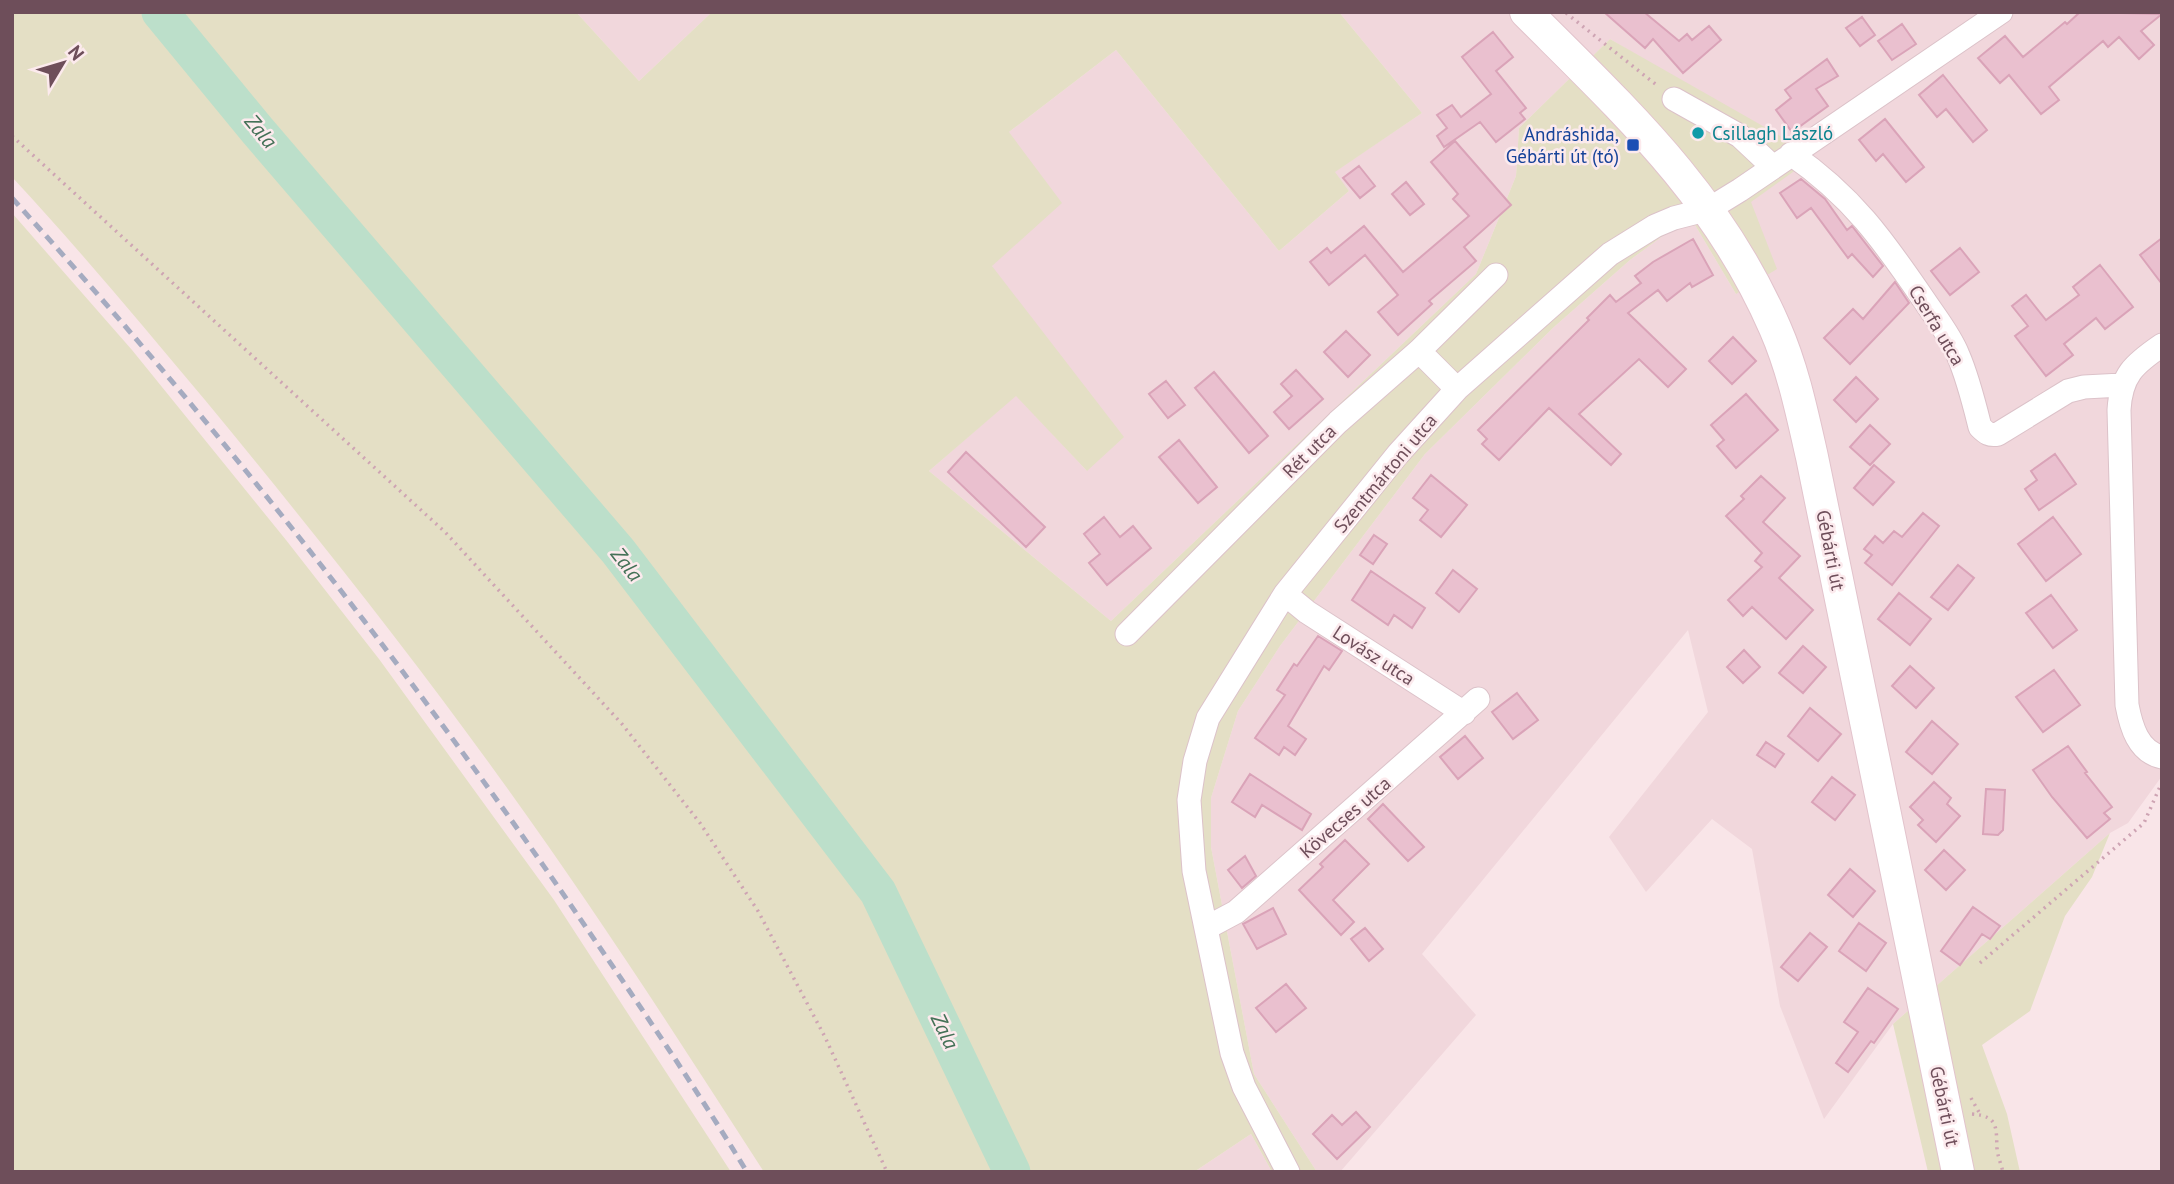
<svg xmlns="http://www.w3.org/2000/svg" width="2174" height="1184" font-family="'PT Sans',sans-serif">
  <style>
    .residential { fill: #f1d7dc }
    .green { fill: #e4dfc5 }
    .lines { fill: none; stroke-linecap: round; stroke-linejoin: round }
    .river { stroke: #bcdfca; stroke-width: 37 }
    .building { fill: #eac0cf; stroke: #daa3b8; stroke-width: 2 }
    .street-casing { stroke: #dcc2c9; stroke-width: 25 }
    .secondary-casing { stroke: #e2c3cc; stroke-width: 34 }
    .path { stroke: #cea4b3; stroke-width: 3.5; stroke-dasharray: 2 5; stroke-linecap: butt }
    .street { stroke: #fff; stroke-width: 23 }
    .secondary { stroke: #fff; stroke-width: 32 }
    .rail { stroke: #a5abc0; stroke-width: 5; stroke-dasharray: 10 7; stroke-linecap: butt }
    .culture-dot { fill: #0f9aa8; stroke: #fceaed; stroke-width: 2.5 }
    .transit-dot { fill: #1a4fb4; stroke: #fceaed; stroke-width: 2.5 }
    .labels { text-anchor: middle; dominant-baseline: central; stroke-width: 5; stroke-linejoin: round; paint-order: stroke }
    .culture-label { font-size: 19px; fill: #0d838f; stroke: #fceaed; text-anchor: start }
    .transit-label { font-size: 19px; fill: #164399; stroke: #fceaed; text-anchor: end }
    .street-label { font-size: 19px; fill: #6e4e5a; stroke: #fceaed }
    .water-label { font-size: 21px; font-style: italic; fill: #447157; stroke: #fceaed }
  </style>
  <rect width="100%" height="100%" fill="#f9e5e8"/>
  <path class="residential" d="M 576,12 L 712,12 L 639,81 Z
    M 1339,12 L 2162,12 L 2162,776 L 2128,823 L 2110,833 L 1893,1024 L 1824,1119 L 1780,1006 L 1752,849 L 1712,819 L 1646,892 L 1609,837 L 1708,712 L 1688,630 L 1422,954 L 1476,1015 L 1340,1172 L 1317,1172 L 1254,1074 L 1211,847 L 1211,798 L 1238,711 L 1280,646 L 1425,454 L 1554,327 L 1630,260 L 1671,230 L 1695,225 L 1736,294 L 1750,202 L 1810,159 L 1610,39 L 1519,128 L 1516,176 L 1476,274 L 1111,621 L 929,471 L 1016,395 L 1087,471 L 992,266 L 1009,132 L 1116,50 L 1279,251 L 1349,191 L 1334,172 L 1422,113 Z
    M 1251,1134 L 1272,1172 L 1194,1172 Z"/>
  <path class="green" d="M 12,12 L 576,12 L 639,81 L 712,12 L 1339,12 L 1422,113 L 1335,172 L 1349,191 L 1279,251 L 1116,50 L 1009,132 L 1062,203 L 992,266 L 1124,437 L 1087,471 L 1016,396 L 929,471 L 1111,621 L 1476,274 L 1516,176 L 1519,128 L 1610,39 L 1782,137 L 1811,159 L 1751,202 L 1777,269 L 1736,294 L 1695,225 L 1671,230 L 1630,260 L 1554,327 L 1425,454 L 1280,646 L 1238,711 L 1211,798 L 1211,847 L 1254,1074 L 1317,1172 L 1272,1172 L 1251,1134 L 1194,1172 L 764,1172 C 679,1040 594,908 502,781 C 408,650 307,524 205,400 C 142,325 79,249 12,177 Z
    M 12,213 L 132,350 L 286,540 L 379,659 L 554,900 L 731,1172 L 12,1172 Z
    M 2110,833 L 2092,877 L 2065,916 L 2030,1011 L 1982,1045 L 2007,1114 L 2020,1172 L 1928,1172 L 1893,1024 Z"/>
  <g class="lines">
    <path class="river" d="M 160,12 L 257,130 L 618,551 L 878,892 L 1012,1172"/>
  </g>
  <path class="building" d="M 1604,12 L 1644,12 L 1679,41 L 1687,34 L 1692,40 L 1709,26 L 1721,40 L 1683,73 L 1653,39 L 1645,48 Z
    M 2080,12 L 2162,14 L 2141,31 L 2154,45 L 2139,59 L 2119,37 L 2108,47 L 2103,41 L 2049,87 L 2059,100 L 2041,114 L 2009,75 L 2000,83 L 1978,58 L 2005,36 L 2023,57 L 2065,22 L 2067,24 Z
    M 1862,17 L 1875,35 L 1860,46 L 1846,28 Z
    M 1902,24 L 1916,44 L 1892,60 L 1878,41 Z
    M 1493,32 L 1513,57 L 1496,71 L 1526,108 L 1520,113 L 1525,119 L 1496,142 L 1480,122 L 1444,147 L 1437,136 L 1447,128 L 1437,115 L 1452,105 L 1461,117 L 1491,94 L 1462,57 Z
    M 1827,59 L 1838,76 L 1816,89 L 1828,106 L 1792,132 L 1776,110 L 1791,98 L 1785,90 Z
    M 1943,75 L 1987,130 L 1973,142 L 1946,109 L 1937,117 L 1919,95 Z
    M 1885,119 L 1924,167 L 1906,182 L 1883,154 L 1876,161 L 1859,140 Z
    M 1455,141 L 1511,205 L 1464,247 L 1476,261 L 1429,301 L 1432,304 L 1398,335 L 1378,312 L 1398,295 L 1365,255 L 1329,285 L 1310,262 L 1327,248 L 1331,253 L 1364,226 L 1403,272 L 1469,216 L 1453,199 L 1458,194 L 1431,162 Z
    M 1359,166 L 1375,186 L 1360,198 L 1343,178 Z
    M 1801,179 L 1825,199 L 1847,230 L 1852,226 L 1883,266 L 1873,277 L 1852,254 L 1848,258 L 1811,208 L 1797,218 L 1780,193 Z
    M 1406,182 L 1424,204 L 1410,215 L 1392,194 Z
    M 2162,238 L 2162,284 L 2140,255 Z
    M 1693,239 L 1713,275 L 1692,287 L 1690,283 L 1667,301 L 1658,290 L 1628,313 L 1686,369 L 1668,387 L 1639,359 L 1579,414 L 1621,454 L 1611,465 L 1549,408 L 1499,460 L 1482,444 L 1487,439 L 1478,430 L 1589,320 L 1587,318 L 1610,295 L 1616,302 L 1641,283 L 1635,276 L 1653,262 Z
    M 1960,248 L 1979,272 L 1950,295 L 1931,271 Z
    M 2100,265 L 2133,307 L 2105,329 L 2096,318 L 2064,344 L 2073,355 L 2046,376 L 2015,336 L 2028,326 L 2012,306 L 2026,295 L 2046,320 L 2079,295 L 2073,287 Z
    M 1895,282 L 1909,303 L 1850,364 L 1824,338 L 1853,309 L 1863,319 Z
    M 1346,331 L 1370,355 L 1348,377 L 1324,352 Z
    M 1733,337 L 1756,361 L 1732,384 L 1709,361 Z
    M 1296,370 L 1323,399 L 1289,429 L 1274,412 L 1292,396 L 1281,384 Z
    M 1214,372 L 1268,436 L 1249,453 L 1195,388 Z
    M 1856,377 L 1878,399 L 1856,422 L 1834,400 Z
    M 1166,381 L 1185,405 L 1168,418 L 1149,394 Z
    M 1746,394 L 1778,430 L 1736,468 L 1717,446 L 1724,440 L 1711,425 Z
    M 1870,425 L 1890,444 L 1870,465 L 1850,447 Z
    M 1179,440 L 1217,487 L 1198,503 L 1159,457 Z
    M 966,452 L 1045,527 L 1026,547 L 948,472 Z
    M 2055,454 L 2076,484 L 2039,510 L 2025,489 L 2037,480 L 2031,471 Z
    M 1874,465 L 1894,482 L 1873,505 L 1854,488 Z
    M 1431,475 L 1467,505 L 1441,537 L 1420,520 L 1428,510 L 1413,498 Z
    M 1761,476 L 1785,498 L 1763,522 L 1800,556 L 1779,578 L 1813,610 L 1786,639 L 1752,607 L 1743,616 L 1728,600 L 1762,567 L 1755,561 L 1762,553 L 1726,516 L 1744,499 L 1741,496 Z
    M 1923,513 L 1939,526 L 1892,585 L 1865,563 L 1872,555 L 1864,549 L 1875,536 L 1883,543 L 1894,531 L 1902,537 Z
    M 1104,517 L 1120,537 L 1133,526 L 1151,548 L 1107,585 L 1089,563 L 1100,554 L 1084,534 Z
    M 2053,517 L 2081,554 L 2046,581 L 2018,544 Z
    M 1374,535 L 1387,544 L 1373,564 L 1360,555 Z
    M 1958,565 L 1974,578 L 1948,610 L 1931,597 Z
    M 1453,570 L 1477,589 L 1459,612 L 1436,593 Z
    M 1371,571 L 1425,608 L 1412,628 L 1394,615 L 1388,625 L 1352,600 Z
    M 1899,593 L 1931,619 L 1910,645 L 1878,619 Z
    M 2051,595 L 2077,630 L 2053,648 L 2026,613 Z
    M 1318,636 L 1342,651 L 1329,670 L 1324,666 L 1288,726 L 1306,739 L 1295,755 L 1284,747 L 1279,755 L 1255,738 L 1285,695 L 1277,690 L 1294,664 L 1297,666 Z
    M 1803,646 L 1826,667 L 1803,693 L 1779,673 Z
    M 1744,650 L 1760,667 L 1743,683 L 1727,667 Z
    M 1910,666 L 1934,688 L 1916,708 L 1892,686 Z
    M 2054,670 L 2080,705 L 2043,732 L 2016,697 Z
    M 1517,693 L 1538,720 L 1513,739 L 1492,712 Z
    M 1810,708 L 1841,734 L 1818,761 L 1788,736 Z
    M 1932,721 L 1958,744 L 1932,774 L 1906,752 Z
    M 1465,736 L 1483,758 L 1458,779 L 1440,757 Z
    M 1766,742 L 1784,754 L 1775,767 L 1757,755 Z
    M 2068,746 L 2087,772 L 2085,773 L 2112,807 L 2104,813 L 2110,819 L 2087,838 L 2052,797 L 2033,770 Z
    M 1250,774 L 1311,814 L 1302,830 L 1262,805 L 1255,817 L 1232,802 Z
    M 1832,777 L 1855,795 L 1835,820 L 1812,802 Z
    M 1934,782 L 1951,798 L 1947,804 L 1960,816 L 1936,842 L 1918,825 L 1923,820 L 1910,807 Z
    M 1986,789 L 2005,790 L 2003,830 L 1998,835 L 1983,834 Z
    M 1383,804 L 1424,847 L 1408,861 L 1368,819 Z
    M 1345,840 L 1369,864 L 1333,900 L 1354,922 L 1341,935 L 1299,890 L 1323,867 L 1320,864 Z
    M 1944,850 L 1965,870 L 1946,890 L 1925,870 Z
    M 1245,856 L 1256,876 L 1242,888 L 1228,870 Z
    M 1850,869 L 1875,891 L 1853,917 L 1828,895 Z
    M 1973,907 L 2000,926 L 1990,939 L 1982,934 L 1960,965 L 1941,951 Z
    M 1273,908 L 1286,934 L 1257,949 L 1243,924 Z
    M 1859,923 L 1886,943 L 1866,971 L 1839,951 Z
    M 1365,928 L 1383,949 L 1369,961 L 1351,939 Z
    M 1810,933 L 1827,947 L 1798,981 L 1781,967 Z
    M 1286,984 L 1306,1008 L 1276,1032 L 1256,1008 Z
    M 1868,988 L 1898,1009 L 1874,1043 L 1871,1041 L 1848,1072 L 1836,1063 L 1858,1032 L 1844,1022 Z
    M 1356,1112 L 1370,1127 L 1337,1159 L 1313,1134 L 1332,1115 L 1342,1125 Z"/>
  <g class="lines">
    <defs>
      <path id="street" d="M 1674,99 L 1740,136 L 1773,167
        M 1791,154 C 1852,196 1883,240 1924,300 C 1936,318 1950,335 1958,355 C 1968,378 1974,403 1980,427 C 1986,433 1990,436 1998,434 L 2068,391 L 2084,387 L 2122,385
        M 2162,345 C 2134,364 2121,375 2119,410 L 2127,705 C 2131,726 2138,752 2162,757
        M 1419,351 L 1457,389
        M 1285,594 L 1307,612 L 1464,713
        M 1127,634 L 1338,422 L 1419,351 L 1496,275
        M 1206,928 L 1236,912 L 1478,699
        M 1288,1172 L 1244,1087 L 1232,1053 L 1194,871 L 1189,800 L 1195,761 L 1208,718 L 1285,594 L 1398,454 L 1457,389 L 1610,254 L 1655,226 L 1674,218 L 1709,209 L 1740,190 L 2001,12"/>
      <path id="secondary" d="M 1526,12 C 1626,112 1718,196 1775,328 C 1793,369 1802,413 1812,457 L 1958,1172"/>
    </defs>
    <use href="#street" class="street-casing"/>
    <use href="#secondary" class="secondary-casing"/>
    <path class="path" d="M 1566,13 L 1659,87
      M 12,136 L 445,532 L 622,724 L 700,823 L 758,911 L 825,1037 L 887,1172
      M 1980,963 L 2144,823 L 2162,782
      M 1971,1098 L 1980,1114
      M 1972,1114 C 1999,1116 1996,1128 1997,1149 C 1998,1157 2001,1164 2003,1172"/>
    <use href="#street" class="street"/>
    <use href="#secondary" class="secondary"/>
    <path class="rail" d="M 12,198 C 213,420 398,655 568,901 C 629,990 691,1080 747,1172"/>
  </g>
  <circle class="culture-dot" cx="1698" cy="133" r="7"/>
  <rect class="transit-dot" x="1626" y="138" width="14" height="14" rx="3.5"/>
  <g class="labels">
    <g class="culture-label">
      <text x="1712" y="133">Csillagh László</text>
    </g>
    <g class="transit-label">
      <text x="1619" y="134">Andráshida,<tspan x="1619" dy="22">Gébárti út (tó)</tspan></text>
    </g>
    <g class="street-label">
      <text transform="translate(1937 325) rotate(59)">Cserfa utca</text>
      <text transform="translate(1309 451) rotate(-45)">Rét utca</text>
      <text transform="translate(1385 473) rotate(-50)">Szentmártoni utca</text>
      <text transform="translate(1831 550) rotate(79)">Gébárti út</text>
      <text transform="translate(1374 655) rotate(33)">Lovász utca</text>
      <text transform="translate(1345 817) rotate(-41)">Kövecses utca</text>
      <text transform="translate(1945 1106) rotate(78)">Gébárti út</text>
    </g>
    <g class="water-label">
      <text transform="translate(261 131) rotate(50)">Zala</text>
      <text transform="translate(627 564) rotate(52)">Zala</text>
      <text transform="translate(945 1031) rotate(64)">Zala</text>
    </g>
  </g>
  <rect width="2174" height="1184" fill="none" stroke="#6e4e5a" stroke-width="28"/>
  <g transform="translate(63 63) rotate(52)" stroke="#fceaed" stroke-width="5" paint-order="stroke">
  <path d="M0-5L12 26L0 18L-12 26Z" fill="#6e4e5a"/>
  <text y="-10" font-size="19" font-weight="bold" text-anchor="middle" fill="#6e4e5a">N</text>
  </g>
</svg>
